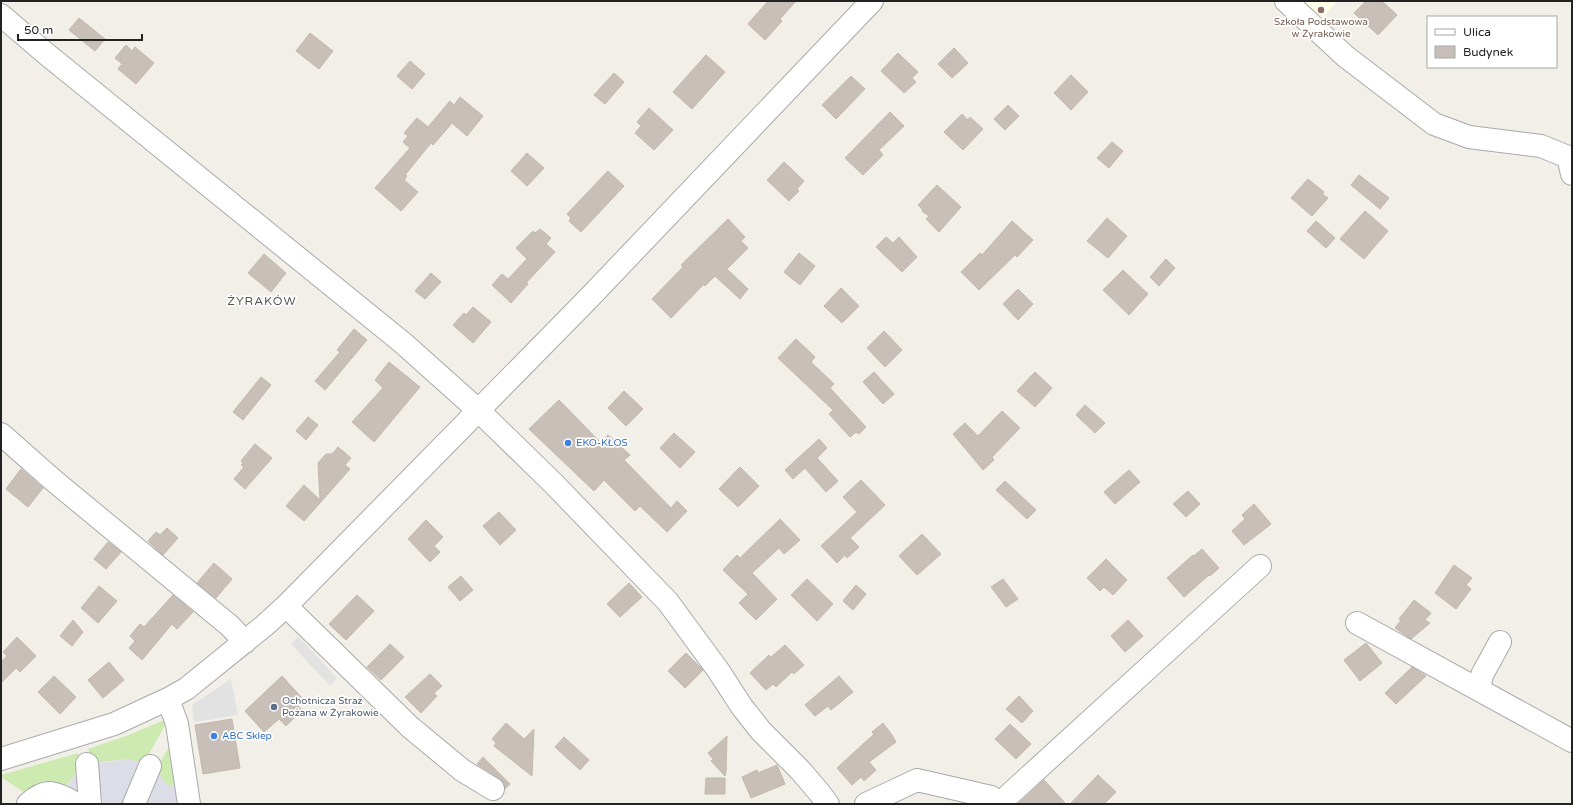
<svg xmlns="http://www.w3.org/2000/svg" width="1573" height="805" font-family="'Varela Round',sans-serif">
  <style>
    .education { fill: #ffffe5 }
    .grass { fill: #cdebb0 }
    .parking { fill: #e2e2e2 }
    .plaza { fill: #dddde8 }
    .building { fill: #c7bfb8; stroke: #c4b6ab }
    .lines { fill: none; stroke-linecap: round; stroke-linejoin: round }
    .minor-casing { stroke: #a9a9a9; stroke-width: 24 }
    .minor { stroke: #fff; stroke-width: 22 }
    .education-dot { fill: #8d6e63; stroke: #fff; stroke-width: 1.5 }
    .shop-dot { fill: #3f7fe0; stroke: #fff; stroke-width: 1.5 }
    .service-dot { fill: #5c6f8a; stroke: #fff; stroke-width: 1.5 }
    .labels { text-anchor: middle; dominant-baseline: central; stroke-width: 3.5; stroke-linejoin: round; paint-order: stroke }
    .education-label { font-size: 10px; fill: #785e54; stroke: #fff }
    .shop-label { font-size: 10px; fill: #366cbe; stroke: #fff; text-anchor: start }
    .service-label { font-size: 10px; fill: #4e5e75; stroke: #fff; text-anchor: start }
    .quarter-label { font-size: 12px; letter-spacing: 1px; fill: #555; stroke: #fff }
  </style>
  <rect width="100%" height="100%" fill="#f2efe9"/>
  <path class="education" d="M 1304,1 L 1337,1 L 1322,19 Z"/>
  <path class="grass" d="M 169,718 L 144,763 L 127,759 L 93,763 L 88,749 L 126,736 Z
    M 172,741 L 178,784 L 168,786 L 156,770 Z
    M 78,753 L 83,765 L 66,786 L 59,783 L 25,793 L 1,777 L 1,775 Z"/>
  <path class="parking" d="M 298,636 L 337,678 L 330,686 L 291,644 Z
    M 231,679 L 238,715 L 194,722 L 192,705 Z"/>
  <path class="plaza" d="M 127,759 L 144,763 L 156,770 L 168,786 L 178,784 L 182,804 L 16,804 L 20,798 L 46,782 L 59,783 L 67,786 L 83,765 Z"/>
  <path class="building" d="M 768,1 L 796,1 L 780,19 L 782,21 L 765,40 L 748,24 Z
    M 1366,1 L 1382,1 L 1397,15 L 1378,35 L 1354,13 Z
    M 79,18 L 105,39 L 95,51 L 69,30 Z
    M 310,33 L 333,51 L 319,69 L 296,51 Z
    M 126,45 L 132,51 L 135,47 L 154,63 L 136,84 L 118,69 L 122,64 L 115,58 Z
    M 954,48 L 968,63 L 952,78 L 938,64 Z
    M 898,53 L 918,72 L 912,78 L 916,82 L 904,93 L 881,71 Z
    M 706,55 L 725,72 L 692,109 L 673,92 Z
    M 410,61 L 425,74 L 412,89 L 397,76 Z
    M 614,73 L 624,82 L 605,104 L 594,95 Z
    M 1071,75 L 1088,92 L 1071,110 L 1054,93 Z
    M 851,76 L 865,89 L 836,119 L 822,105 Z
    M 460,97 L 483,116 L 467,136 L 452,123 L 433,145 L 431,143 L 405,175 L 407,176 L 404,180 L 418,192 L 401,211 L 375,188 L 410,148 L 403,142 L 408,136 L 404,133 L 417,118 L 428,127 L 450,101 L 454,105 Z
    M 1008,105 L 1019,116 L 1005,130 L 994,119 Z
    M 649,108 L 673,130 L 654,150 L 635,133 L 641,126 L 637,122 Z
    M 890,112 L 904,126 L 879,150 L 883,155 L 863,175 L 845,158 Z
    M 962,114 L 968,120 L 970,117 L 983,129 L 963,150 L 944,132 Z
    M 1112,142 L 1123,151 L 1109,168 L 1097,158 Z
    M 527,153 L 544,168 L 527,186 L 511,171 Z
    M 784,162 L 804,181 L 797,189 L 799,191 L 789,201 L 767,180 Z
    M 608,171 L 624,186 L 581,232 L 569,221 L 571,218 L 567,214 Z
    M 1359,175 L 1389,198 L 1380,209 L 1351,185 Z
    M 1308,179 L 1324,192 L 1322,194 L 1328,198 L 1312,216 L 1291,198 Z
    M 937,185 L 961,207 L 939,232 L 926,219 L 929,216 L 922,211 L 923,210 L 918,205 Z
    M 1365,211 L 1388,231 L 1364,259 L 1340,239 Z
    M 1107,218 L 1127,236 L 1108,258 L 1087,241 Z
    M 728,219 L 745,237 L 741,241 L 748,248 L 727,269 L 748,289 L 740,299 L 715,276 L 705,286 L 704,284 L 671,318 L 652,299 L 683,267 L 681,265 Z
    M 1012,221 L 1033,240 L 1017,257 L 1015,255 L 979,290 L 961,272 L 980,253 L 982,255 Z
    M 1316,221 L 1335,238 L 1326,248 L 1307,231 Z
    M 540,229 L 551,238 L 546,244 L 555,252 L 526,283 L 528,284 L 511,303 L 492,285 L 502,274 L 508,279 L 527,259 L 516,248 L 533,231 L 535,233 Z
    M 886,237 L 893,243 L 899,237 L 917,257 L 902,272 L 876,247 Z
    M 799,253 L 815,266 L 800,285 L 784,272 Z
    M 264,254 L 286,273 L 271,292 L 248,273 Z
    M 1166,259 L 1175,268 L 1159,286 L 1150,277 Z
    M 1123,270 L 1148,294 L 1129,315 L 1103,290 Z
    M 431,273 L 441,282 L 425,299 L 415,291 Z
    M 841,288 L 859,306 L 842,323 L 824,306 Z
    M 1018,289 L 1033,304 L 1018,320 L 1003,304 Z
    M 473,307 L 491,322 L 473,343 L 453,325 L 464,313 L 466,315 Z
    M 354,329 L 367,340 L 325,390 L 315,381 L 340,352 L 337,350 Z
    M 884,331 L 902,350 L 885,367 L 867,348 Z
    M 796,339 L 815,357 L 811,362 L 834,384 L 830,388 L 866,427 L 859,434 L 856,432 L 850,437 L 829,414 L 833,410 L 778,358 Z
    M 389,362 L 420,387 L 374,442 L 352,422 L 383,388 L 375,380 Z
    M 874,372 L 894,394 L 883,404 L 863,382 Z
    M 1035,372 L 1052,388 L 1035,407 L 1017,391 Z
    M 261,377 L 271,385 L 243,420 L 233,412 Z
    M 624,391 L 643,409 L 626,426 L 608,408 Z
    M 559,400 L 601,443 L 608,435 L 630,455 L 624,460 L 671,508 L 677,501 L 687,511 L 667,532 L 640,506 L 635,511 L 604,480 L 594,491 L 529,429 Z
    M 1085,405 L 1105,423 L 1095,433 L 1076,415 Z
    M 1002,411 L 1020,428 L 992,457 L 994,460 L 983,470 L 953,434 L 965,423 L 978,436 Z
    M 308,417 L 318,425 L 306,440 L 296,431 Z
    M 674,433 L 695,452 L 680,468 L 660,448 Z
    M 819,439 L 827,448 L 817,458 L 838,481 L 826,492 L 805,468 L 793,479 L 785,470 Z
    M 255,444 L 272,458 L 245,489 L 234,479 L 244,467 L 241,465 L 243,463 L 241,461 Z
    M 338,447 L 351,458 L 345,465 L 350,469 L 304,521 L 286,506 L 304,485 L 320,500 L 318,463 L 326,454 L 332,454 Z
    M 740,467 L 759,486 L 738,507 L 719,489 Z
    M 21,469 L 43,488 L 28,507 L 6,489 Z
    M 1129,470 L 1140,482 L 1115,504 L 1104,492 Z
    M 861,480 L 885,505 L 850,538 L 859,547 L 847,558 L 845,555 L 837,563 L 821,546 L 857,512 L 843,497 Z
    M 1005,481 L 1036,510 L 1027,519 L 996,490 Z
    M 1188,491 L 1200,504 L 1186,517 L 1173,504 Z
    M 1254,504 L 1271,524 L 1244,545 L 1232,531 L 1245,519 L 1242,515 Z
    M 499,512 L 516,530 L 500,545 L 483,526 Z
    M 780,519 L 800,540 L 784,554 L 779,548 L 752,573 L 777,599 L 756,620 L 739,603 L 748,594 L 723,570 L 737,555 L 740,558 Z
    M 426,520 L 443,537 L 434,546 L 440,552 L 430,562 L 408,539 Z
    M 167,528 L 178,538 L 163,555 L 148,541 L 156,532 L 160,535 Z
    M 922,534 L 941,554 L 917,575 L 899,556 Z
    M 108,542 L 121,552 L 106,569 L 94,559 Z
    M 1202,549 L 1219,568 L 1210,576 L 1209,575 L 1184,597 L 1167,578 L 1193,555 L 1194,556 Z
    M 1106,559 L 1127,580 L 1113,595 L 1104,587 L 1100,591 L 1087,578 Z
    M 214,563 L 232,579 L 216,598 L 197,583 Z
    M 1454,565 L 1472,578 L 1466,585 L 1471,589 L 1456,609 L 1435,593 Z
    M 461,576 L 473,590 L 460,601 L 448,587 Z
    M 807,579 L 833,604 L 817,621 L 791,595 Z
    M 1003,579 L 1018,599 L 1006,607 L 991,587 Z
    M 629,583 L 642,597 L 620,617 L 607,604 Z
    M 856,585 L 866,594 L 853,610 L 843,601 Z
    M 99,586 L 117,601 L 98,623 L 81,608 Z
    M 173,595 L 193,612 L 177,629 L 172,624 L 142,660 L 129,648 L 135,641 L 130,636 L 140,624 L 144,627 Z
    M 357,595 L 374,611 L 346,640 L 329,624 Z
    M 1414,600 L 1431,613 L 1425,620 L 1430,623 L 1411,639 L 1395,628 L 1401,620 L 1399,619 Z
    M 73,620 L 83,632 L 72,646 L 60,636 Z
    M 1128,620 L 1143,636 L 1125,652 L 1111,636 Z
    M 17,637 L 36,656 L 20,672 L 16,668 L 1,683 L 1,662 L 7,656 L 3,652 Z
    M 1366,643 L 1382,663 L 1360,681 L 1344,660 Z
    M 390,644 L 404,657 L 381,680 L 367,667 Z
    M 785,645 L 804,665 L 794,674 L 792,672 L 776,687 L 773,684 L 766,690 L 750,673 L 769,655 L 771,657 Z
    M 686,653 L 703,670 L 685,688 L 668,671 Z
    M 109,662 L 124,680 L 103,698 L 88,680 Z
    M 1412,667 L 1426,676 L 1396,704 L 1385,693 Z
    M 430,674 L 442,686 L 434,693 L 437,696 L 421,713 L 405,697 Z
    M 54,676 L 76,697 L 60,714 L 38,692 Z
    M 282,676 L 302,698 L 296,704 L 302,710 L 286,726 L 279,719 L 264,732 L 245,711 Z
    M 839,676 L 853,692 L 831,710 L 828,706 L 815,716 L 805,705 Z
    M 1019,696 L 1033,711 L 1022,723 L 1006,709 Z
    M 232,719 L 240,768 L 203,774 L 195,725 Z
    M 506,723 L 524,739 L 534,729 L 532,776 L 494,746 L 496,743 L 492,739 Z
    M 883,723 L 892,735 L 896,742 L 869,762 L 876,770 L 864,781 L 861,777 L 852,785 L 837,768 L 874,734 L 872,732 Z
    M 1010,724 L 1031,744 L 1016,759 L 995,739 Z
    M 727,736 L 726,771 L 725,776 L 711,761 L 713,759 L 708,753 Z
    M 564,737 L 589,760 L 580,770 L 555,747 Z
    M 483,757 L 510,784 L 505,789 L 504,783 L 500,779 L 477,764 Z
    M 777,765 L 785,784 L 751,798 L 742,777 L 757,770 L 758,773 Z
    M 1098,775 L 1116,792 L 1104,804 L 1070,804 Z
    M 706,778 L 725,778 L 725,794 L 705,794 Z
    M 1044,780 L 1066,804 L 1018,804 Z"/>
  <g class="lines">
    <defs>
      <path id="minor" d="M 1286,1 L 1345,56 L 1434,124 L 1469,137 L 1541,146 L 1568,157 L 1572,174
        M 1,15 L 44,52 L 403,343 L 479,411 L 553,483 L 668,602 L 718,670 L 742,707 L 761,731 L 800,770 L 818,791 L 828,804
        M 1,434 L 53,480 L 230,626 L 245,642
        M 286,606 L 410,727 L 462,770 L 493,789
        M 1357,623 L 1572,741
        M 1479,689 L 1482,675 L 1500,642
        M 168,699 L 177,724 L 189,804
        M 1,759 L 114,724 L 168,699 L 186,689 L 264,626 L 286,606 L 587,300 L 872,1
        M 87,764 L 90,804
        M 28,804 C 46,787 57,792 76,804
        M 134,804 L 150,766
        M 866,804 L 917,780 L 991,797 L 998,804
        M 999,804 L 1260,566"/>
    </defs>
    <use href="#minor" class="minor-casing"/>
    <use href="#minor" class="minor"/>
  </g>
  <circle class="education-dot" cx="1321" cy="10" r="4"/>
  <g class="shop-dot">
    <circle cx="568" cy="443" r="4"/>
    <circle cx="214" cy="736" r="4"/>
  </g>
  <circle class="service-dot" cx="274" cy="707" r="4"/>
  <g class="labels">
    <g class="education-label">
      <text x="1321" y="22">Szkoła Podstawowa<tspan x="1321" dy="12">w Żyrakowie</tspan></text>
    </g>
    <g class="shop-label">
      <text x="576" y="443">EKO-KŁOS</text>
      <text x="222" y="736">ABC Sklep</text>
    </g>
    <g class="service-label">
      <text x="282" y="701">Ochotnicza Straż<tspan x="282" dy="12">Pożana w Żyrakowie</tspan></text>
    </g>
    <g class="quarter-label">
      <text x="262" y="301">ŻYRAKÓW</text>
    </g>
  </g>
  <rect width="1573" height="805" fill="none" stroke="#222222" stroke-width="4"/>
  <rect x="1427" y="16" width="130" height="52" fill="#ffffff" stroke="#a7a7a7"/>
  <rect x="1435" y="29" width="20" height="6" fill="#ffffff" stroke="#a7a7a7"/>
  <text x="1463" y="36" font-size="12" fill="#222222">Ulica</text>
  <rect x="1435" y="46" width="20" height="12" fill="#c7bfb8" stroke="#a7a7a7"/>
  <text x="1463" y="56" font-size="12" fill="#222222">Budynek</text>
  <path d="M18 34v6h124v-6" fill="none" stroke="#222222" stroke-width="2"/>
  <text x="24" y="34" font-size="12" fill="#222222" stroke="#ffffff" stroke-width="3" paint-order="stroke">50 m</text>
</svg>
